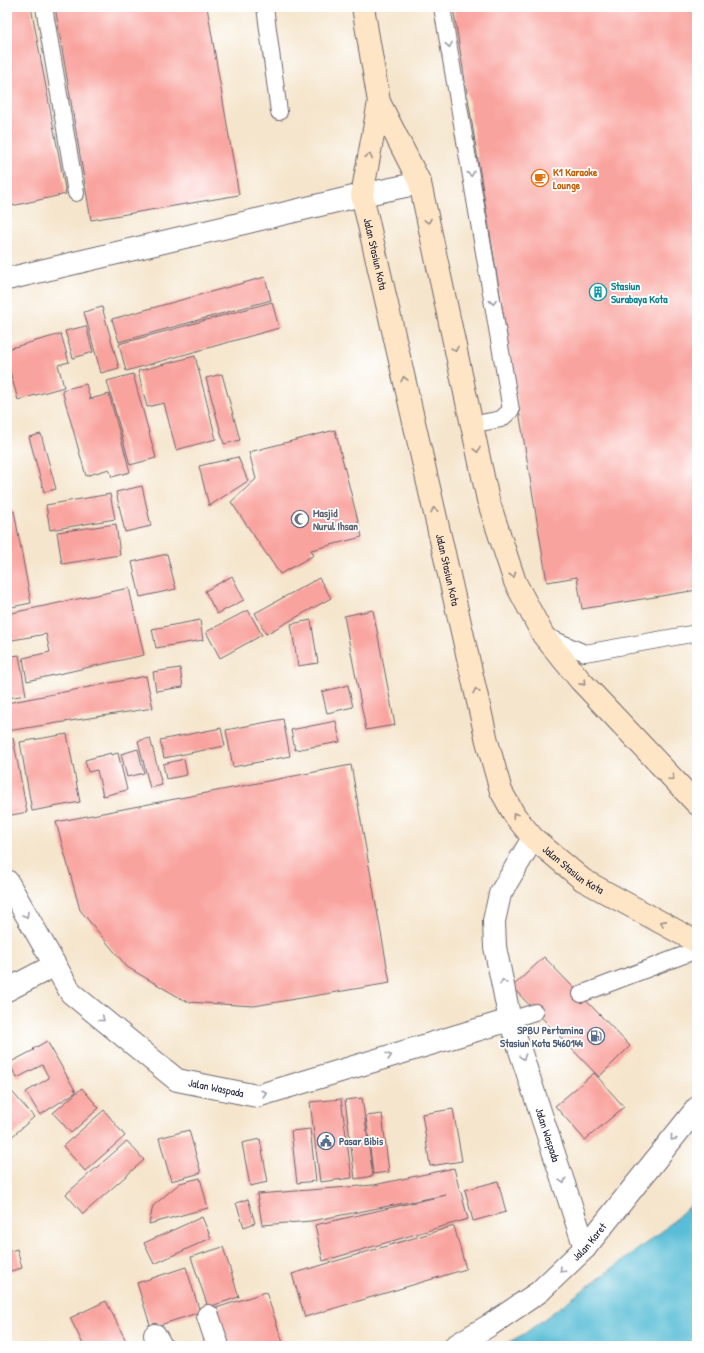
<svg xmlns="http://www.w3.org/2000/svg" width="704" height="1353" font-family="'Patrick Hand',sans-serif">
  <style>
    .water { fill: #58bdd6; stroke: #3d7088 }
    .building { fill: #f9a39e }
    .lines { fill: none; stroke-linecap: round; stroke-linejoin: round }
    .service-casing { stroke: #6c666e; stroke-width: 18 }
    .minor-casing { stroke: #6c666e; stroke-width: 24 }
    .tertiary-casing { stroke: #6c666e; stroke-width: 24 }
    .secondary-casing { stroke: #6c666e; stroke-width: 24 }
    .service { stroke: #fff; stroke-width: 16 }
    .minor { stroke: #fff; stroke-width: 22 }
    .tertiary { stroke: #fff; stroke-width: 22 }
    .secondary { stroke: #fee5c5; stroke-width: 22 }
    .oneway { stroke: #9c9ca7 }
    .oneway2 { stroke: #9b8d87 }
    .labels { text-anchor: middle; dominant-baseline: central; stroke-width: 3.5; stroke-linejoin: round; paint-order: stroke }
    .food-label { font-size: 11px; font-weight: bold; fill: #c56008; stroke: #fff; text-anchor: start }
    .street-label { font-size: 11px; fill: #22223b; stroke: #fff }
    .culture-label { font-size: 11px; font-weight: bold; fill: #0d838f; stroke: #fff; text-anchor: start }
    .worship-label { font-size: 11px; font-weight: bold; fill: #5b616d; stroke: #fff; text-anchor: start }
    .service-label { font-size: 11px; font-weight: bold; fill: #4e5e75; stroke: #fff; text-anchor: end }
  </style>
  <rect width="100%" height="100%" fill="#fff"/>
  <filter id="ink" filterUnits="userSpaceOnUse"><feTurbulence type="fractalNoise" baseFrequency=".025" numOctaves="2"/><feDisplacementMap in="SourceGraphic" scale="8" xChannelSelector="R" yChannelSelector="G"/><feConvolveMatrix kernelMatrix="1 2 1 2 8 2 1 2 1" color-interpolation-filters="sRGB"/></filter>
  <filter id="wash" filterUnits="userSpaceOnUse"><feTurbulence type="fractalNoise" baseFrequency=".012" numOctaves="4" result="noise"/><feDisplacementMap in="SourceGraphic" scale="16" xChannelSelector="R" yChannelSelector="G"/><feGaussianBlur stdDeviation="0.9" result="paint"/><feColorMatrix in="noise" values="0 0 0 0 0 0 0 0 0 0 0 0 0 0 0 0 0 1.4 0 .05"/><feComposite in="paint" operator="in"/></filter>
  <g filter="url(#wash)">
    <rect width="100%" height="100%" fill="#f5e5cc"/>
    <path class="water" d="M 697,1199 L 697,1346 L 501,1346 L 524,1334 L 661,1232 Z"/>
    <g id="blocks">
      <path class="building" d="M 7,7 L 31,7 L 66,194 L 7,207 Z
        M 55,7 L 207,7 L 239,195 L 91,220 Z
        M 453,7 L 697,7 L 697,590 L 582,609 L 577,577 L 547,582 Z
        M 265,277 L 271,300 L 119,342 L 112,319 Z
        M 272,302 L 279,328 L 126,371 L 119,344 Z
        M 102,307 L 119,368 L 101,373 L 84,312 Z
        M 86,326 L 93,352 L 73,358 L 65,331 Z
        M 61,334 L 69,362 L 58,365 L 64,387 L 18,400 L 7,361 L 7,349 Z
        M 195,356 L 216,439 L 176,450 L 164,403 L 147,407 L 138,371 Z
        M 133,374 L 156,458 L 130,465 L 107,381 Z
        M 222,374 L 240,440 L 224,444 L 206,378 Z
        M 86,384 L 90,399 L 109,394 L 130,472 L 112,477 L 109,469 L 86,476 L 62,390 Z
        M 335,430 L 362,537 L 311,550 L 314,555 L 280,574 L 231,502 L 256,479 L 249,452 Z
        M 41,434 L 56,489 L 44,492 L 29,437 Z
        M 238,457 L 248,481 L 209,506 L 199,466 Z
        M 142,486 L 151,526 L 125,532 L 116,492 Z
        M 110,494 L 115,519 L 50,530 L 46,505 Z
        M 14,511 L 31,603 L 7,608 L 7,513 Z
        M 116,524 L 120,555 L 62,564 L 57,532 Z
        M 167,554 L 176,589 L 140,597 L 132,562 Z
        M 232,576 L 244,600 L 217,614 L 205,591 Z
        M 319,578 L 331,598 L 266,634 L 255,613 Z
        M 129,588 L 144,655 L 27,681 L 23,658 L 50,652 L 46,634 L 7,641 L 7,614 Z
        M 248,610 L 262,635 L 220,658 L 206,632 Z
        M 373,610 L 395,725 L 366,730 L 344,616 Z
        M 200,620 L 203,640 L 156,648 L 152,629 Z
        M 311,620 L 318,663 L 298,666 L 291,624 Z
        M 19,655 L 26,695 L 7,698 L 7,657 Z
        M 180,668 L 183,687 L 156,691 L 153,672 Z
        M 146,676 L 153,708 L 7,731 L 7,703 Z
        M 348,685 L 353,707 L 327,713 L 322,692 Z
        M 283,719 L 290,756 L 233,767 L 226,730 Z
        M 336,721 L 340,742 L 295,750 L 291,730 Z
        M 221,728 L 225,746 L 164,758 L 160,740 Z
        M 67,734 L 80,802 L 32,811 L 20,742 Z
        M 13,738 L 27,812 L 7,816 L 7,739 Z
        M 150,738 L 162,785 L 150,788 L 138,741 Z
        M 138,749 L 144,773 L 127,777 L 121,754 Z
        M 111,753 L 111,755 L 118,753 L 127,790 L 103,796 L 97,770 L 88,772 L 85,760 Z
        M 184,759 L 187,775 L 166,779 L 163,764 Z
        M 351,765 L 390,983 L 254,1006 L 187,1002 L 127,967 L 80,910 L 56,822 Z
        M 544,957 L 630,1046 L 599,1077 L 512,987 Z
        M 47,1041 L 76,1092 L 40,1115 L 26,1092 L 49,1078 L 42,1065 L 17,1078 L 9,1063 L 34,1050 L 33,1049 Z
        M 594,1073 L 624,1107 L 585,1140 L 555,1106 Z
        M 7,1086 L 34,1117 L 7,1141 Z
        M 82,1088 L 99,1108 L 71,1133 L 53,1113 Z
        M 362,1098 L 373,1176 L 355,1179 L 345,1100 Z
        M 341,1099 L 352,1178 L 320,1182 L 310,1102 Z
        M 453,1109 L 462,1161 L 430,1166 L 422,1114 Z
        M 104,1110 L 125,1136 L 85,1171 L 63,1146 Z
        M 382,1114 L 389,1172 L 373,1174 L 366,1116 Z
        M 310,1129 L 316,1181 L 297,1183 L 291,1131 Z
        M 189,1130 L 201,1173 L 171,1181 L 159,1138 Z
        M 260,1139 L 268,1182 L 250,1186 L 242,1143 Z
        M 127,1141 L 144,1160 L 83,1214 L 66,1194 Z
        M 454,1168 L 460,1192 L 461,1192 L 468,1219 L 323,1261 L 315,1225 L 446,1195 L 311,1221 L 262,1225 L 257,1194 L 374,1185 Z
        M 200,1178 L 208,1208 L 149,1224 L 153,1206 L 180,1183 Z
        M 498,1181 L 506,1212 L 473,1221 L 465,1190 Z
        M 248,1199 L 255,1223 L 244,1227 L 236,1203 Z
        M 202,1217 L 211,1238 L 154,1264 L 144,1243 Z
        M 454,1226 L 466,1269 L 305,1317 L 292,1274 Z
        M 223,1247 L 239,1297 L 208,1307 L 191,1257 Z
        M 17,1249 L 22,1268 L 7,1272 L 7,1252 Z
        M 186,1267 L 200,1312 L 151,1328 L 137,1283 Z
        M 266,1292 L 284,1346 L 221,1346 L 210,1310 Z
        M 106,1301 L 128,1345 L 84,1346 L 70,1318 Z"/>
    </g>
  </g>
  <g filter="url(#ink)">
    <use href="#blocks" fill-opacity="0" stroke="#6c666e" stroke-width="1"/>
    <g class="lines">
      <defs>
        <path id="service" d="M 44,7 L 76,193
          M 265,7 L 279,112
          M 442,7 L 511,410 L 501,419 L 471,425
          M 546,636 L 585,653 L 697,633
          M 581,994 L 697,950
          M 510,1020 L 535,1012"/>
        <path id="minor" d="M 362,195 L 420,183
          M 7,990 L 55,965
          M 208,1316 L 218,1346
          M 155,1335 L 161,1346"/>
        <g id="tertiary">
          <path d="M 7,279 L 362,195"/>
          <path id="s1" d="M 533,838 L 500,894 L 494,921 L 495,947 L 510,1020 L 585,1248"/>
          <path id="s2" d="M 7,881 L 71,993 L 177,1080 L 257,1096 L 510,1020"/>
          <path id="s3" d="M 455,1346 L 490,1325 L 539,1292 L 585,1248 L 697,1108"/>
        </g>
        <g id="secondary">
          <path d="M 363,7 L 379,102 L 420,183 L 488,500 L 515,582 L 543,635 L 580,680 L 697,804"/>
          <path id="s4" d="M 379,102 L 362,195 L 487,741 L 501,791 L 515,816 L 533,838 L 583,880 L 697,942"/>
        </g>
      </defs>
      <use href="#service" class="service-casing"/>
      <use href="#minor" class="minor-casing"/>
      <use href="#tertiary" class="tertiary-casing"/>
      <use href="#secondary" class="secondary-casing"/>
      <use href="#service" class="service"/>
      <use href="#minor" class="minor"/>
      <use href="#tertiary" class="tertiary"/>
      <use href="#secondary" class="secondary"/>
    </g>
    <defs><path id="oneway-chevron" d="M-2-3.5L2.5 0L-2 3.5" fill="none" stroke-width="1.6" stroke-linecap="round" stroke-linejoin="round"/></defs>
    <g class="oneway">
      <use href="#oneway-chevron" transform="translate(449 45) rotate(80)"/>
      <use href="#oneway-chevron" transform="translate(471 174) rotate(80)"/>
      <use href="#oneway-chevron" transform="translate(493 302) rotate(80)"/>
      <use href="#oneway-chevron" transform="translate(26 915) rotate(60)"/>
      <use href="#oneway-chevron" transform="translate(503 982) rotate(-102)"/>
      <use href="#oneway-chevron" transform="translate(102 1019) rotate(39)"/>
      <use href="#oneway-chevron" transform="translate(389 1056) rotate(-17)"/>
      <use href="#oneway-chevron" transform="translate(523 1057) rotate(72)"/>
      <use href="#oneway-chevron" transform="translate(264 1093) rotate(-17)"/>
      <use href="#oneway-chevron" transform="translate(673 1138) rotate(129)"/>
      <use href="#oneway-chevron" transform="translate(563 1181) rotate(72)"/>
      <use href="#oneway-chevron" transform="translate(562 1270) rotate(137)"/>
    </g>
    <g class="oneway2">
      <use href="#oneway-chevron" transform="translate(369 156) rotate(-80)"/>
      <use href="#oneway-chevron" transform="translate(428 221) rotate(78)"/>
      <use href="#oneway-chevron" transform="translate(455 349) rotate(78)"/>
      <use href="#oneway-chevron" transform="translate(404 379) rotate(-103)"/>
      <use href="#oneway-chevron" transform="translate(477 450) rotate(78)"/>
      <use href="#oneway-chevron" transform="translate(434 510) rotate(-103)"/>
      <use href="#oneway-chevron" transform="translate(513 575) rotate(71)"/>
      <use href="#oneway-chevron" transform="translate(583 683) rotate(48)"/>
      <use href="#oneway-chevron" transform="translate(476 691) rotate(-103)"/>
      <use href="#oneway-chevron" transform="translate(672 778) rotate(46)"/>
      <use href="#oneway-chevron" transform="translate(515 815) rotate(-123)"/>
      <use href="#oneway-chevron" transform="translate(663 923) rotate(-151)"/>
    </g>
  </g>
  <defs>
    <symbol id="cafe-ring" viewBox="-11 -11 22 22"><circle r="9.5" fill="#fff" stroke="#e8710a" stroke-width="1.5"/><path d="M-5.5-4.5H6V0H3Q3 3.5 0 3.5H-2.5Q-5.5 3.5-5.5 0ZM3-3.2v2h1.7v-2ZM-6 4.5H4V6H-6Z" fill="#e8710a"/></symbol>
    <symbol id="building-ring" viewBox="-11 -11 22 22"><circle r="9.5" fill="#fff" stroke="#0f9aa8" stroke-width="1.5"/><path d="M-4-6H4V6H1V3H-1V6H-4ZM-2.5-4.3h1.7v1.8h-1.7ZM.8-4.3h1.7v1.8H.8ZM-2.5-1h1.7V.8h-1.7ZM.8-1h1.7V.8H.8Z" fill="#0f9aa8"/></symbol>
    <symbol id="mosque-ring" viewBox="-11 -11 22 22"><circle r="9.5" fill="#fff" stroke="#6b7280" stroke-width="1.5"/><path d="M3.5-4.9A6 6 0 1 0 3.5 4.9A5 5 0 1 1 3.5-4.9Z" fill="#6b7280"/></symbol>
    <symbol id="fuel-ring" viewBox="-11 -11 22 22"><circle r="9.5" fill="#fff" stroke="#5c6f8a" stroke-width="1.5"/><path d="M-5.5-6h7V0h2V4h1.3V-2.5L3-4.5l.8-.8L6-3V5H2.5V1h-1V6h-7ZM-4.2-4.7v3.2H.2V-4.7Z" fill="#5c6f8a"/></symbol>
    <symbol id="civic-ring" viewBox="-11 -11 22 22"><circle r="9.5" fill="#fff" stroke="#5c6f8a" stroke-width="1.5"/><path d="M-.6-6.5H3V-4.5H.6V-3L4-1V1h2V6H-6V1h2V-1L-.6-3ZM-1.2 2.5V6h2.4V2.5Z" fill="#5c6f8a"/></symbol>
  </defs>
  <g fill-rule="evenodd">
    <use href="#cafe-ring" x="530" y="168" width="20" height="20"/>
    <use href="#building-ring" x="588" y="282" width="20" height="20"/>
    <use href="#mosque-ring" x="290" y="509" width="20" height="20"/>
    <use href="#fuel-ring" x="586" y="1026" width="20" height="20"/>
    <use href="#civic-ring" x="316" y="1131" width="20" height="20"/>
  </g>
  <g class="labels">
    <g class="food-label">
      <text x="553" y="172">K1 Karaoke<tspan x="553" dy="13">Lounge</tspan></text>
    </g>
    <g class="street-label">
      <text stroke="none"><textPath href="#s4" startOffset="155">Jalan Stasiun Kota</textPath></text>
      <text stroke="none"><textPath href="#s4" startOffset="479">Jalan Stasiun Kota</textPath></text>
      <text stroke="none"><textPath href="#s4" startOffset="815">Jalan Stasiun Kota</textPath></text>
      <text stroke="none"><textPath href="#s2" startOffset="306">Jalan Waspada</textPath></text>
      <text stroke="none"><textPath href="#s1" startOffset="314">Jalan Waspada</textPath></text>
      <text stroke="none"><textPath href="#s3" startOffset="171">Jalan Karet</textPath></text>
    </g>
    <g class="culture-label">
      <text x="611" y="286">Stasiun<tspan x="611" dy="13">Surabaya Kota</tspan></text>
    </g>
    <g class="worship-label">
      <text x="313" y="513">Masjid<tspan x="313" dy="13">Nurul Ihsan</tspan></text>
    </g>
    <g class="service-label">
      <text x="583" y="1030">SPBU Pertamina<tspan x="583" dy="13">Stasiun Kota 5460144</tspan></text>
      <text x="339" y="1141" text-anchor="start">Pasar Bibis</text>
    </g>
  </g>
  <rect width="704" height="1353" fill="none" stroke="#fff" stroke-width="24"/>
</svg>
